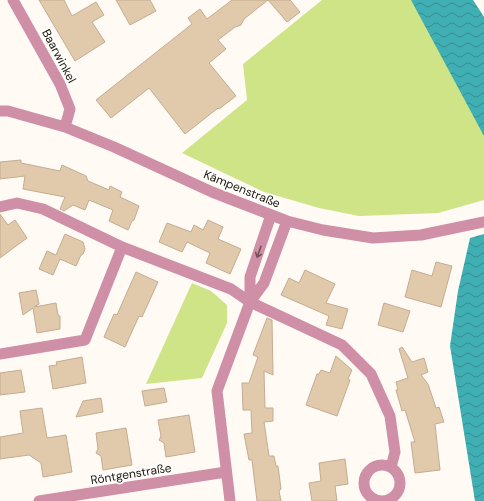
<svg xmlns="http://www.w3.org/2000/svg" width="484" height="501" font-family="'DM Sans',sans-serif">
  <style>
    .green { fill: #cee487 }
    .water { fill: url(#water-waves) }
    .building { fill: #e1c9ac; stroke: #c4ac90 }
    .lines { fill: none; stroke-linecap: round; stroke-linejoin: round }
    .minor { stroke: #ce8fa7; stroke-width: 11 }
    .oneway { stroke: #765258 }
    .labels { text-anchor: middle; dominant-baseline: central; stroke-width: 3.5; stroke-linejoin: round; paint-order: stroke }
    .street-label { font-size: 12px; fill: #1d150a; stroke: #fff }
  </style>
  <defs>
    <pattern id="water-waves" width="16" height="10" patternUnits="userSpaceOnUse"><rect width="16" height="10" fill="#40afb4"/><path d="M0 5q4-4 8 0t8 0" fill="none" stroke="#358d91"/></pattern>
  </defs>
  <rect width="100%" height="100%" fill="#fffaf4"/>
  <path class="green" d="M 322,0 L 473,0 L 484,17 L 484,200 L 438,213 L 359,216 L 319,208 L 264,192 L 182,153 L 247,100 L 243,64 Z
    M 192,283 L 211,291 L 227,305 L 227,323 L 202,378 L 146,384 Z"/>
  <path class="water" d="M 411,0 L 473,0 L 484,17 L 484,136 Z
    M 484,234 L 484,501 L 475,501 L 450,346 L 458,291 L 470,238 Z"/>
  <path class="building" d="M 39,0 L 64,0 L 72,16 L 96,2 L 104,15 L 92,22 L 105,42 L 75,61 Z
    M 116,0 L 150,0 L 156,11 L 130,25 Z
    M 232,0 L 268,0 L 244,19 L 241,25 L 235,27 L 218,40 L 226,49 L 209,63 L 236,96 L 219,109 L 218,108 L 185,134 L 149,88 L 111,118 L 96,100 L 192,24 L 188,18 L 200,9 L 207,19 Z
    M 268,0 L 290,0 L 300,12 L 287,22 Z
    M 21,160 L 21,163 L 60,171 L 62,165 L 86,176 L 88,181 L 109,190 L 110,186 L 122,192 L 120,197 L 139,206 L 134,220 L 132,221 L 128,230 L 109,221 L 113,210 L 89,200 L 85,210 L 73,205 L 64,211 L 60,209 L 65,197 L 23,189 L 25,176 L 0,179 L 0,162 Z
    M 0,214 L 8,225 L 15,220 L 27,238 L 0,258 Z
    M 208,220 L 223,227 L 218,239 L 241,249 L 230,274 L 206,263 L 210,253 L 187,242 L 182,252 L 159,242 L 167,223 L 191,232 L 194,225 L 203,230 Z
    M 65,234 L 83,242 L 85,249 L 83,254 L 81,255 L 76,266 L 60,259 L 53,275 L 39,269 L 47,251 L 56,255 Z
    M 436,262 L 452,266 L 441,307 L 405,297 L 412,270 L 432,276 Z
    M 305,270 L 335,284 L 326,303 L 348,309 L 342,329 L 326,325 L 329,316 L 281,295 L 289,278 L 299,283 Z
    M 136,272 L 158,282 L 142,317 L 139,316 L 125,347 L 104,337 L 114,314 L 117,315 Z
    M 36,290 L 39,304 L 34,307 L 56,303 L 58,315 L 60,316 L 60,329 L 37,333 L 33,308 L 23,315 L 19,293 Z
    M 384,303 L 410,311 L 403,332 L 378,325 Z
    M 267,318 L 272,320 L 273,375 L 264,371 L 265,408 L 273,408 L 273,421 L 264,422 L 269,456 L 274,456 L 276,466 L 278,466 L 281,489 L 279,491 L 281,501 L 257,501 L 252,460 L 249,460 L 244,434 L 252,433 L 251,410 L 243,410 L 242,383 L 249,383 L 258,357 L 253,355 Z
    M 402,347 L 412,362 L 424,358 L 428,372 L 421,375 L 428,384 L 436,408 L 439,407 L 444,422 L 435,424 L 440,470 L 415,473 L 411,442 L 415,442 L 405,410 L 402,411 L 396,390 L 398,390 L 396,382 L 408,378 L 399,349 Z
    M 336,356 L 352,370 L 348,379 L 350,380 L 337,416 L 306,405 L 317,374 L 319,374 L 321,370 L 330,373 Z
    M 82,357 L 86,383 L 53,389 L 49,366 L 57,365 L 56,362 Z
    M 21,370 L 25,392 L 0,395 L 0,373 Z
    M 164,388 L 167,402 L 145,406 L 142,391 Z
    M 101,398 L 103,412 L 76,417 L 83,401 Z
    M 42,408 L 47,438 L 66,435 L 72,472 L 43,477 L 41,463 L 29,455 L 0,459 L 0,437 L 23,433 L 20,411 Z
    M 189,415 L 195,452 L 166,457 L 164,443 L 159,440 L 161,436 L 158,420 Z
    M 126,428 L 132,465 L 103,470 L 101,456 L 96,453 L 98,449 L 96,433 Z
    M 345,459 L 348,484 L 335,486 L 337,501 L 312,501 L 309,483 L 321,481 L 319,463 Z"/>
  <g class="lines">
    <path class="minor" d="M 13,0 L 60,84 L 70,109 L 65,127
      M 0,111 L 8,111 L 65,127 L 114,147 L 212,192 L 287,221 L 323,230 L 373,238 L 421,235 L 484,222
      M 0,207 L 17,203 L 43,209 L 122,247 L 231,289 L 250,302 L 342,345 L 371,374 L 390,416 L 395,452 L 391,467
      M 250,302 L 250,277 L 271,215
      M 0,354 L 85,340 L 122,247
      M364 483a18 18 0 1 1 36 0a18 18 0 1 1-36 0Z
      M 39,501 L 226,472
      M 230,501 L 217,391 L 250,302 L 264,283 L 287,221"/>
  </g>
  <defs><path id="oneway-shaft" d="M-6 0H5M1.5-3L5.5 0L1.5 3" fill="none" stroke-width="1.6" stroke-linecap="round" stroke-linejoin="round"/></defs>
  <use class="oneway" href="#oneway-shaft" transform="translate(259 252) rotate(109)"/>
  <g class="labels">
    <g class="street-label">
      <text transform="translate(59 56) rotate(62)">Baarwinkel</text>
      <text transform="translate(242 189) rotate(22)">Kämpenstraße</text>
      <text transform="translate(131 474) rotate(-9)">Röntgenstraße</text>
    </g>
  </g>
</svg>
